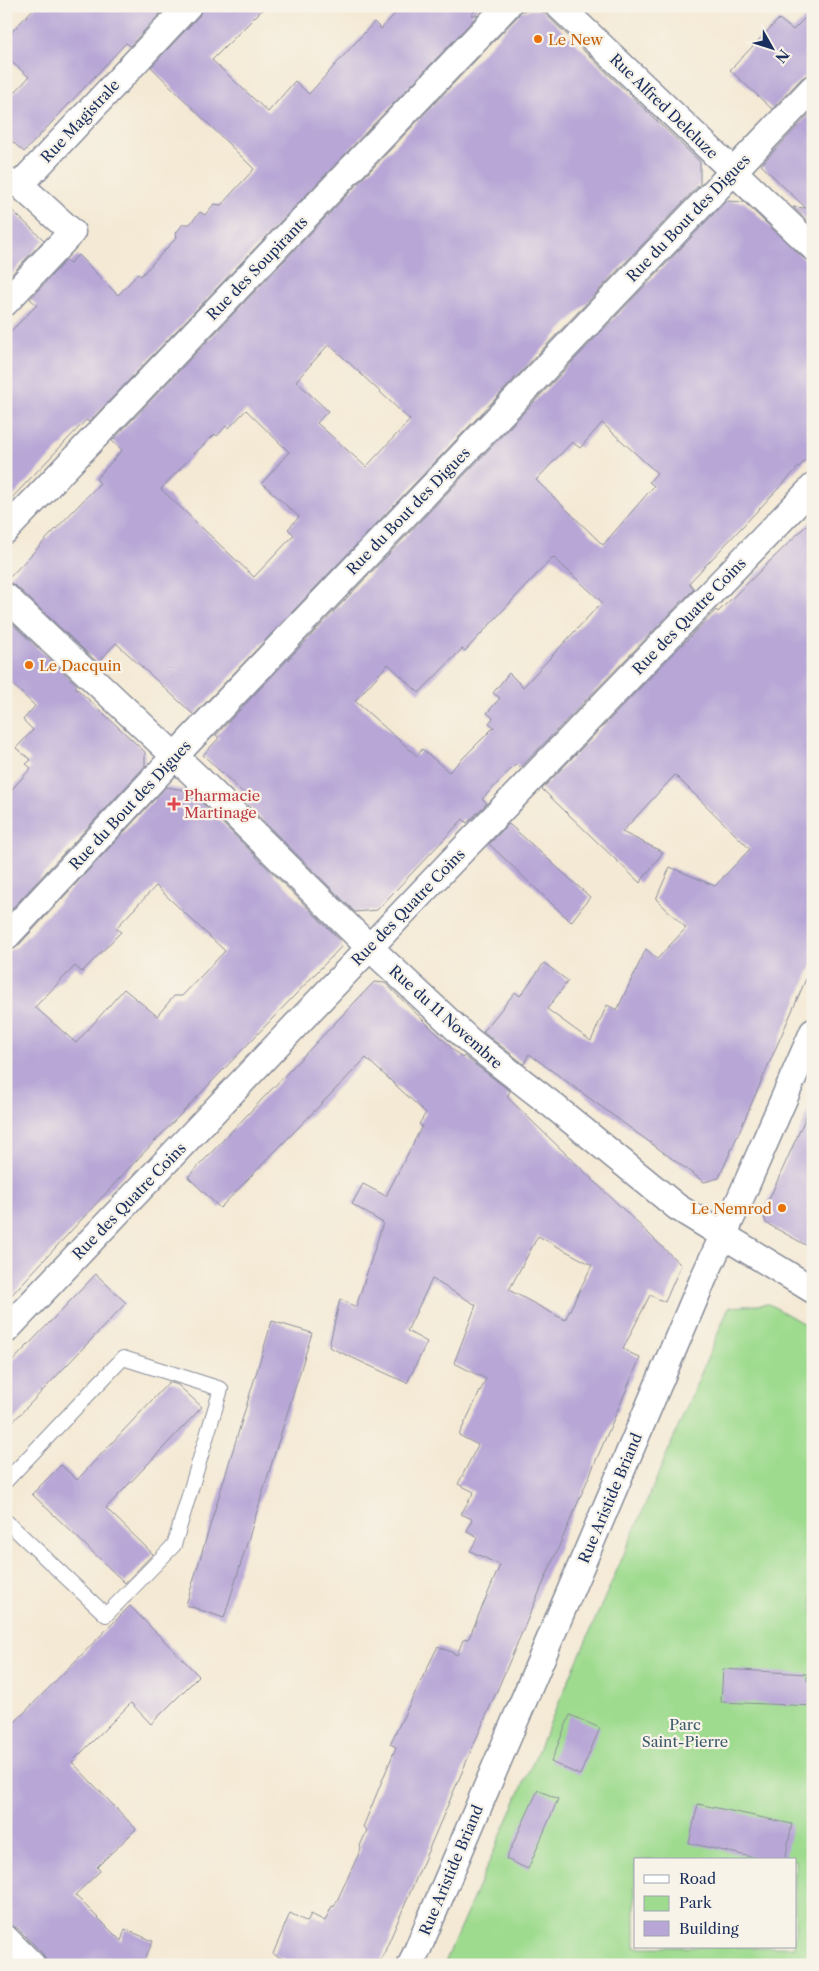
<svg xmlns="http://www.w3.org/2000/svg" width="819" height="1971" font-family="'Libre Caslon Text',serif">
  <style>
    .green { fill: #9fdb8f; stroke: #5d8576; fill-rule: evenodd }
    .building { fill: #b7a6d6; fill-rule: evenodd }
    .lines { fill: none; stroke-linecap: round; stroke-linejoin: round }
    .service-casing { stroke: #888c99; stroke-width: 16 }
    .minor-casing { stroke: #888c99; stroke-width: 29 }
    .service { stroke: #fff; stroke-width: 14 }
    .minor { stroke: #fff; stroke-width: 26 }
    .food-dot { fill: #e8710a; stroke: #f7f3e8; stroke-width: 2 }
    .health-dot { fill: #e0444e; stroke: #f7f3e8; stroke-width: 2 }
    .labels { text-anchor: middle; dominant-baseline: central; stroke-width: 4.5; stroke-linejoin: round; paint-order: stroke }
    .food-label { font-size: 15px; fill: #c56008; stroke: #f7f3e8; text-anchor: start }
    .street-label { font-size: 15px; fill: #1b2f5e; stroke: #f7f3e8 }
    .health-label { font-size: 15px; fill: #be3a42; stroke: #f7f3e8; text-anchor: start }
    .park-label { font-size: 15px; fill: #3c5a6a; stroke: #f7f3e8 }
  </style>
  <rect width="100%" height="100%" fill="#f7f3e8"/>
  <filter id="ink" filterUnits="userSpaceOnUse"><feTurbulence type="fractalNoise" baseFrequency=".02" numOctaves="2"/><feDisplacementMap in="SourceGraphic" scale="10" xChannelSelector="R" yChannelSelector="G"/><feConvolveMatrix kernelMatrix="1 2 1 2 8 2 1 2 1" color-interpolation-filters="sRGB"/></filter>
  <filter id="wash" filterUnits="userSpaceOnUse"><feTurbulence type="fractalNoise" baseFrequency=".0096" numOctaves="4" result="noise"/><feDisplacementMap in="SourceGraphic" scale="20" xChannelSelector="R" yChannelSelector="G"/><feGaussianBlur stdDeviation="1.12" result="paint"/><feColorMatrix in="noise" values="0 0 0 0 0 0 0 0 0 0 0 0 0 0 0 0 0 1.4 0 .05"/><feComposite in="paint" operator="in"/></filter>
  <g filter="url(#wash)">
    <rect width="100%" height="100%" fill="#f4e9d4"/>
    <path class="green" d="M 769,1304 L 813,1329 L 813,1965 L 444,1965 L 644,1508 L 729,1307 ZM 635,1860 L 795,1860 L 795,1947 L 635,1947 Z"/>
    <g id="blocks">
      <path class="building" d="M 36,6 L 167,6 L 130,46 L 126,43 L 24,152 L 6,136 L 6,102 L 29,77 L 6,57 L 6,38 Z
        M 203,6 L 266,6 L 212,60 L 268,112 L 295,81 L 309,94 L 374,22 L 381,29 L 402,6 L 480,6 L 471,15 L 478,15 L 89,422 L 86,420 L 6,504 L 6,336 L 37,305 L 30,299 L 66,260 L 70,263 L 78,255 L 118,295 L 138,274 L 141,276 L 177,237 L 176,233 L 183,224 L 190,224 L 200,212 L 205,215 L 214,204 L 221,205 L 254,169 L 151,67 L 199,16 Z
        M 540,9 L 700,162 L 700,184 L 194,715 L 116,643 L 98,663 L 16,586 L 6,581 L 100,483 L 96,479 L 122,450 L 112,441 L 518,16 L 521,11 ZM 329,344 L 410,420 L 366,467 L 317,423 L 328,411 L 296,381 ZM 246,410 L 289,452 L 262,483 L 299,517 L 288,529 L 294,535 L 254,577 L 161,489 L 194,454 L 215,434 L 217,436 L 226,426 L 229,428 Z
        M 813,10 L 813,73 L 802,78 L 772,109 L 730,70 L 779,19 L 793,30 Z
        M 813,110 L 813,226 L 793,207 L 806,208 L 761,165 Z
        M 726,201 L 744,202 L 803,258 L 813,262 L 813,452 L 689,583 L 694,589 L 520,768 L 516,764 L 482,799 L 487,803 L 467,823 L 463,819 L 377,910 L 355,912 L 240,798 L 251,800 L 203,755 L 219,738 L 216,735 ZM 602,423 L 657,473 L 649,482 L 654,486 L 603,545 L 536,480 L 572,442 L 580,448 ZM 553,557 L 602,602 L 523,687 L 509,673 L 493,693 L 500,698 L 487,713 L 493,718 L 489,723 L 494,727 L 449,772 L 422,749 L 417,756 L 355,701 L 388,664 L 419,693 L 462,649 L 465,651 Z
        M 6,205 L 44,240 L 6,280 Z
        M 813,519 L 813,963 L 719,1178 L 704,1182 L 529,1054 L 524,1064 L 483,1032 L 515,992 L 520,996 L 544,963 L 568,981 L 547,1009 L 591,1041 L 607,1005 L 617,1010 L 646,949 L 657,959 L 686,928 L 656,899 L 670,867 L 715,886 L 750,849 L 675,775 L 622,832 L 663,852 L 640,883 L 542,789 L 716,610 L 718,612 Z
        M 6,618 L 77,685 L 75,687 L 145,752 L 145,766 L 6,915 L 6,796 L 31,768 L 26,764 L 31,760 L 16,748 L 33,730 L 23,720 L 35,706 L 6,678 Z
        M 166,787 L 190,791 L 340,940 L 341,947 L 132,1165 L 6,1301 L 6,952 L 17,947 ZM 156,886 L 225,951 L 182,996 L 174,996 L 157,1016 L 124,989 L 76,1043 L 35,1007 L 75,966 L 82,972 L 121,932 L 116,928 Z
        M 509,824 L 590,897 L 571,922 L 489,844 Z
        M 374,982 L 385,983 L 462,1058 L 464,1056 L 510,1091 L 507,1097 L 681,1265 L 665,1302 L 650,1295 L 623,1349 L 640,1358 L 379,1965 L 296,1965 L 273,1954 L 290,1913 L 307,1922 L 311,1914 L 325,1921 L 332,1906 L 334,1907 L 361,1849 L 360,1846 L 367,1830 L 363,1827 L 396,1747 L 390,1744 L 438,1646 L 457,1655 L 463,1640 L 469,1638 L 500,1565 L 470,1551 L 478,1537 L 467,1531 L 472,1519 L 461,1514 L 474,1492 L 458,1484 L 478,1445 L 459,1435 L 486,1379 L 454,1363 L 476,1305 L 432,1279 L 407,1331 L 427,1342 L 407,1383 L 329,1347 L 340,1299 L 356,1307 L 383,1223 L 352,1204 L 363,1184 L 386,1196 L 422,1126 L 419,1124 L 426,1113 L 366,1058 L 220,1208 L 188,1177 ZM 538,1236 L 592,1265 L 565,1320 L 509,1290 Z
        M 813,1101 L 813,1249 L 766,1223 L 763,1213 Z
        M 96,1274 L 126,1303 L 6,1429 L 6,1368 Z
        M 272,1321 L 312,1333 L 224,1618 L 186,1605 Z
        M 169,1382 L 178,1385 L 202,1407 L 106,1508 L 153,1554 L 125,1583 L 32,1494 L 61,1465 L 77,1480 Z
        M 130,1606 L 199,1676 L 151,1724 L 131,1703 L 72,1762 L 136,1829 L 97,1867 L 100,1871 L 75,1895 L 121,1941 L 125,1929 L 153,1941 L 143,1963 L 145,1965 L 47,1965 L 43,1954 L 17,1928 L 6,1924 L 6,1731 Z
        M 723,1669 L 807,1674 L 807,1681 L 813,1681 L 813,1706 L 721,1702 Z
        M 570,1715 L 600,1728 L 580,1775 L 551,1762 Z
        M 538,1790 L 558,1799 L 528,1869 L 506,1859 Z
        M 698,1804 L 792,1824 L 785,1860 L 765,1860 L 689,1843 Z"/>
    </g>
  </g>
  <g filter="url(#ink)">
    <use href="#blocks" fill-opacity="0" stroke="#888c99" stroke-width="1"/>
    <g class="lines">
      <defs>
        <path id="service" d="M 6,172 L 20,185
          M 6,1481 L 123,1358 L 221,1389 L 174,1545 L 106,1615 L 6,1521"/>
        <path id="minor" d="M 559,6 L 813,247
          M 6,302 L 72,232 L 20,185 L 188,6
          M 6,530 L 507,6
          M 6,597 L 199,779 L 369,947 L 470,1041 L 556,1108 L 677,1207 L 813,1290
          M 6,937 L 190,740 L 813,88
          M 6,1330 L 449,864 L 813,487
          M 6,1939 L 32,1965
          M 411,1965 L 704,1277 L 741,1197 L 813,1032"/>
      </defs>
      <use href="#service" class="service-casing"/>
      <use href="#minor" class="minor-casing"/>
      <use href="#service" class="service"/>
      <use href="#minor" class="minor"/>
    </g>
  </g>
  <g class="food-dot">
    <circle cx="538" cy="39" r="5"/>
    <circle cx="29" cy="665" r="5"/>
    <circle cx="782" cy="1208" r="5"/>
  </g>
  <path class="health-dot" d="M171.5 796.5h5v5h5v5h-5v5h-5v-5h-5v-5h5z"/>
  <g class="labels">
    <g class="food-label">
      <text x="548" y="39">Le New</text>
      <text x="39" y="665">Le Dacquin</text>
      <text x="772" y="1208" text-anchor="end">Le Nemrod</text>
    </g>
    <g class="street-label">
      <text transform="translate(664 106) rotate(44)">Rue Alfred Delcluze</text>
      <text transform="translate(80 121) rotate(-47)">Rue Magistrale</text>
      <text transform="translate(688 218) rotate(-46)">Rue du Bout des Digues</text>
      <text transform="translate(257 268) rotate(-46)">Rue des Soupirants</text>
      <text transform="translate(408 511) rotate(-46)">Rue du Bout des Digues</text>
      <text transform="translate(689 616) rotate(-46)">Rue des Quatre Coins</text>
      <text transform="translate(130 805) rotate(-47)">Rue du Bout des Digues</text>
      <text transform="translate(408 907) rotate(-46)">Rue des Quatre Coins</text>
      <text transform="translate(446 1017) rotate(42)">Rue du 11 Novembre</text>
      <text transform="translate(129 1201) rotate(-46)">Rue des Quatre Coins</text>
      <text transform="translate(610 1498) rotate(-67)">Rue Aristide Briand</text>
      <text transform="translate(451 1870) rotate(-67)">Rue Aristide Briand</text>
    </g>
    <g class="health-label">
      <text x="184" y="795">Pharmacie<tspan x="184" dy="17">Martinage</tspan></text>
    </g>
    <g class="park-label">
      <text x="685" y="1724">Parc<tspan x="685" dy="17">Saint-Pierre</tspan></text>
    </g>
  </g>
  <rect width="819" height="1971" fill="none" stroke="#f7f3e8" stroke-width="25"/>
  <rect x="634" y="1858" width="162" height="90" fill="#f7f3e8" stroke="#9fa5b1"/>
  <rect x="644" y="1875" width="25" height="8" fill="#ffffff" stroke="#9fa5b1"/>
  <text x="679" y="1884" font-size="15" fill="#1b2f5e">Road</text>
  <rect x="644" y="1896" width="25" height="15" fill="#9fdb8f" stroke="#9fa5b1"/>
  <text x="679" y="1908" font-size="15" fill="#1b2f5e">Park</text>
  <rect x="644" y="1921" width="25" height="15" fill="#b7a6d6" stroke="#9fa5b1"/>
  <text x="679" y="1934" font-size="15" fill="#1b2f5e">Building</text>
  <g transform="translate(772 48) rotate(129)" stroke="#f7f3e8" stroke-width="4" paint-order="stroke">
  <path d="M0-4L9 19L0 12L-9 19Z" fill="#1b2f5e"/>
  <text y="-8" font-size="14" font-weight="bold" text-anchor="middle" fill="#1b2f5e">N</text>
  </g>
</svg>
